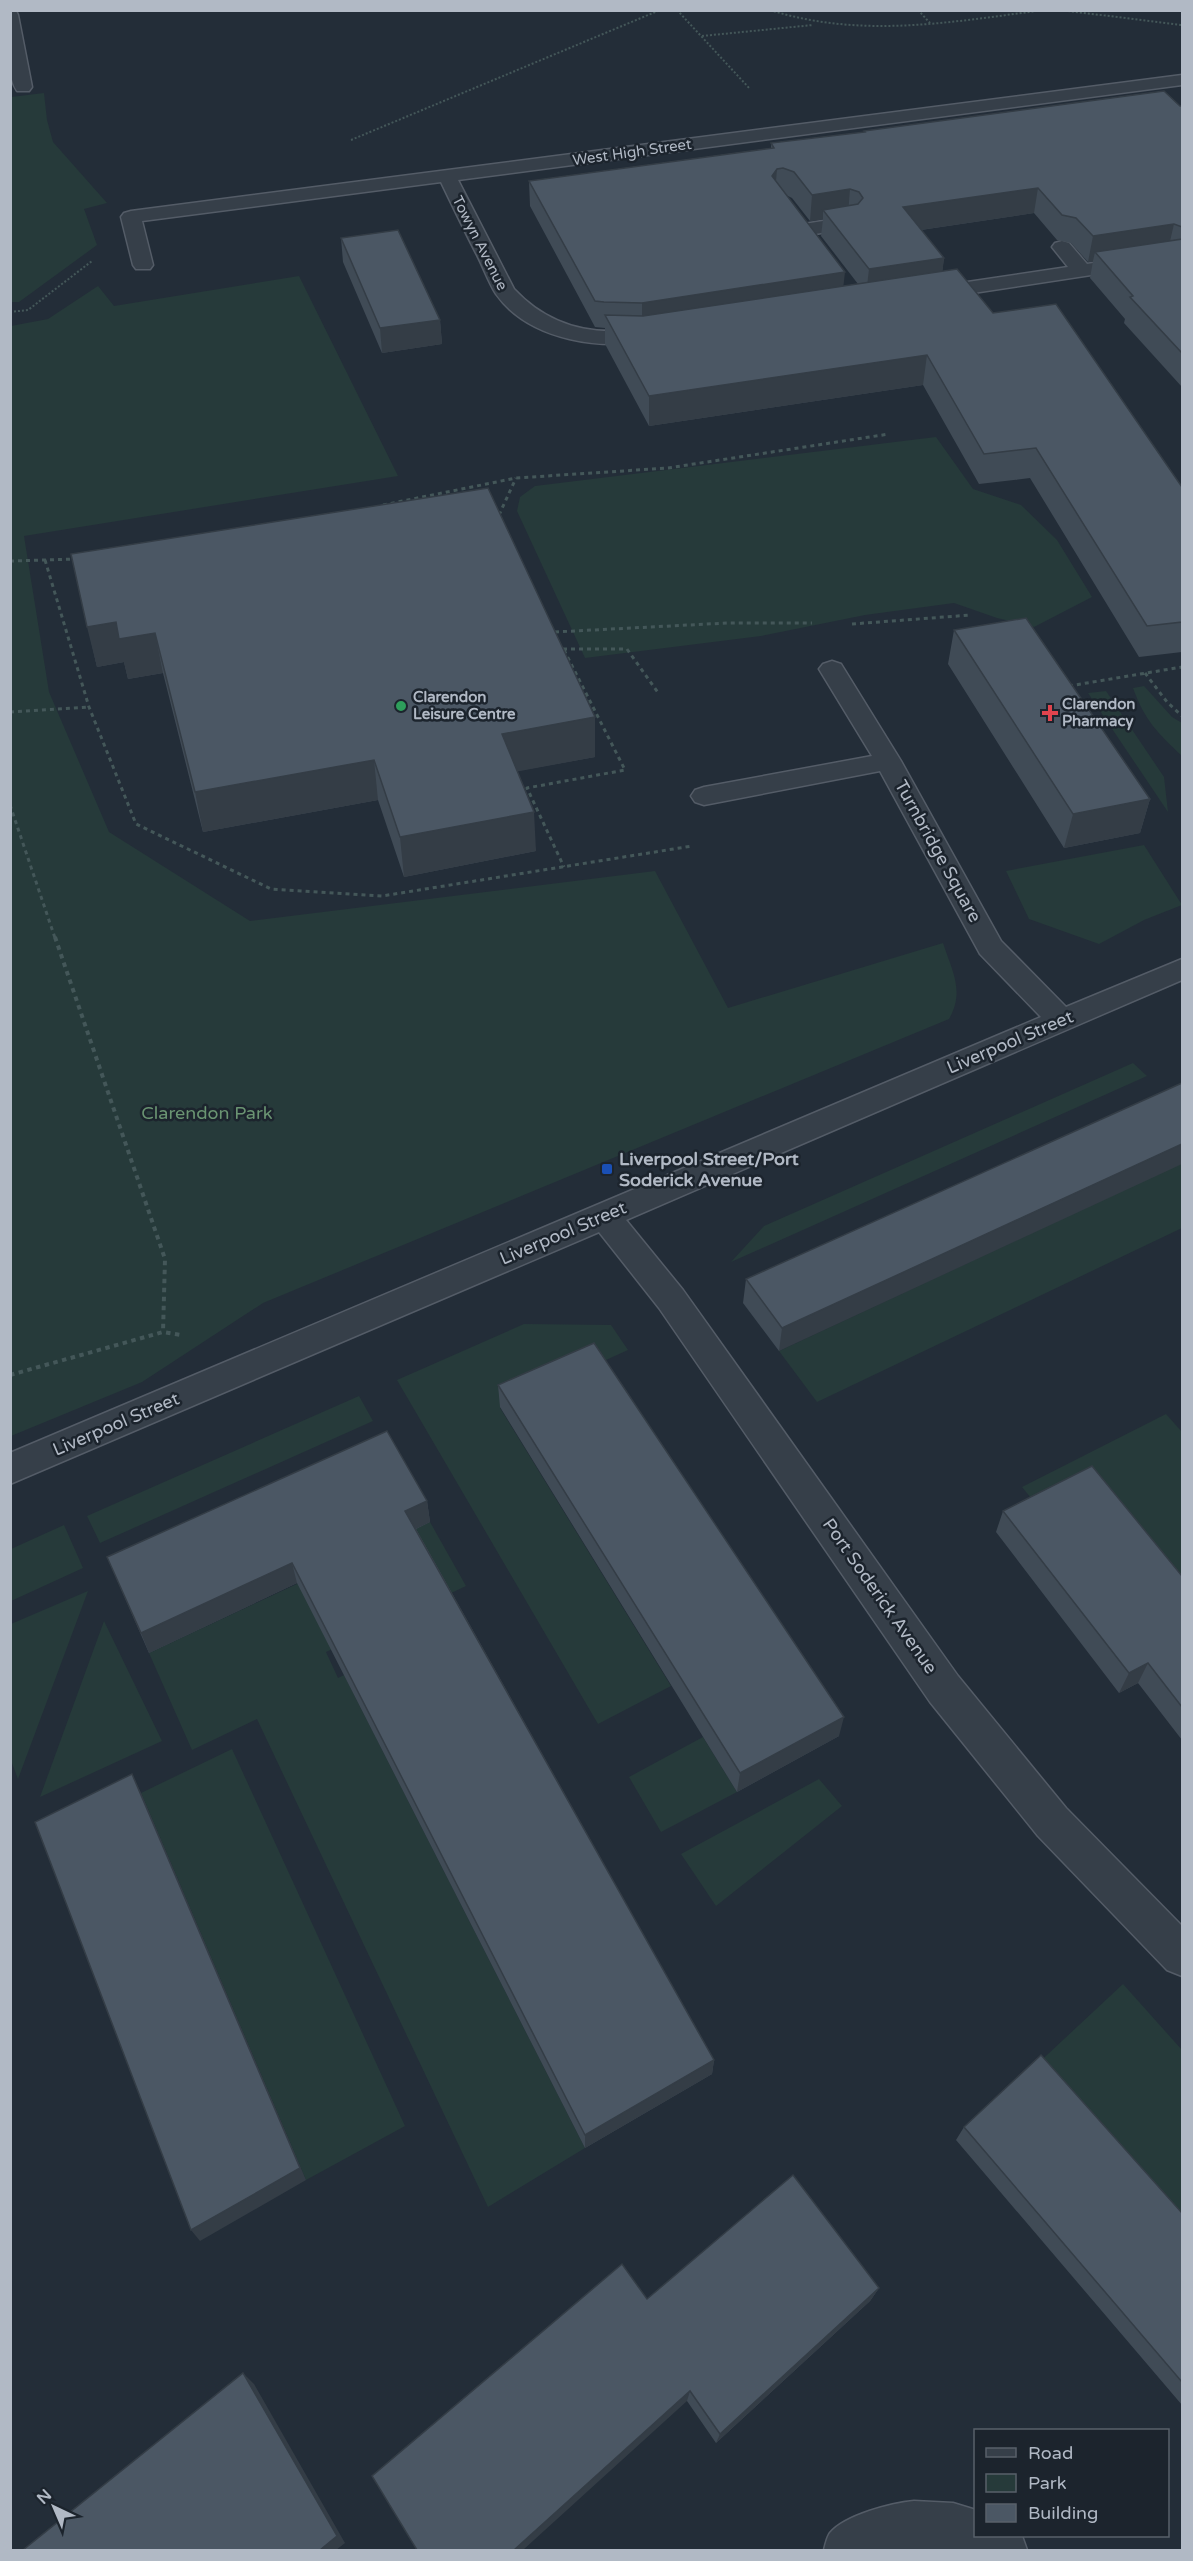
<svg xmlns="http://www.w3.org/2000/svg" width="1193" height="2561" font-family="'Varela Round',sans-serif">
  <style>
    .green { fill: #263a3a }
    .lines { fill: none; stroke-linecap: round; stroke-linejoin: round }
    .minor-casing { stroke: #545c67; stroke-width: 3 }
    .path-far2 { stroke: #445759; stroke-width: 2; stroke-dasharray: 2 2; stroke-linecap: butt }
    .path-far1 { stroke: #445759; stroke-width: 3; stroke-dasharray: 4 4; stroke-linecap: butt }
    .path { stroke: #445759; stroke-width: 4; stroke-dasharray: 4.5 4.5; stroke-linecap: butt }
    .minor { fill: #363f49; fill-rule: evenodd }
    .wall { fill: #404b56; fill-rule: evenodd }
    .shaded-wall { fill: #343d46 }
    .building { fill: #4b5764; stroke: #343d46; stroke-width: 1.5 }
    .leisure-dot { fill: #2e9e5b; stroke: #1c242d; stroke-width: 2 }
    .health-dot { fill: #e0444e; stroke: #1c242d; stroke-width: 2 }
    .transit-dot { fill: #1a4fb4; stroke: #1c242d; stroke-width: 2 }
    .labels { text-anchor: middle; dominant-baseline: central; stroke-width: 5; stroke-linejoin: round; paint-order: stroke }
    .far-street-label { font-size: 15px; fill: #b1b9c5; stroke: #1c242d }
    .far-poi-label { font-size: 15px; font-weight: bold; fill: #b1b9c5; stroke: #1c242d; text-anchor: start }
    .street-label { font-size: 18px; fill: #b1b9c5; stroke: #1c242d }
    .park-label { font-size: 18px; fill: #6a9472; stroke: #1c242d }
    .poi-label { font-size: 18px; font-weight: bold; fill: #b1b9c5; stroke: #1c242d; text-anchor: start }
  </style>
  <rect width="100%" height="100%" fill="#232d38"/>
  <path class="green" d="M 44,93 L 47,120 L 53,142 L 107,203 L 84,209 L 97,245 L 19,302 L 11,302 L 11,97 Z
    M 299,276 L 398,476 L 24,536 L 49,692 L 109,832 L 250,921 L 655,871 L 728,1008 L 943,943 C 952,971 965,991 949,1019 L 263,1303 L 142,1382 L 11,1436 L 11,326 L 48,319 L 98,286 L 114,306 Z
    M 936,437 L 973,489 L 1021,505 L 1057,540 L 1092,597 L 1034,627 L 997,618 L 954,603 L 865,615 L 761,636 L 585,658 L 517,511 L 520,497 L 535,486 Z
    M 1144,686 L 1172,717 L 1182,723 L 1182,756 C 1157,732 1145,721 1133,688 Z
    M 1106,691 L 1164,777 L 1168,812 L 1088,693 Z
    M 1144,845 L 1182,905 L 1144,920 L 1099,944 L 1029,919 L 1006,871 Z
    M 1133,1063 L 1147,1076 L 731,1262 L 764,1226 Z
    M 1182,1163 L 1182,1228 L 817,1402 L 779,1351 Z
    M 524,1324 L 611,1325 L 628,1350 L 500,1408 L 671,1686 L 598,1724 L 397,1380 Z
    M 359,1396 L 373,1421 L 100,1543 L 87,1516 Z
    M 1166,1414 L 1182,1432 L 1182,1609 L 1040,1509 L 1022,1487 Z
    M 430,1522 L 466,1586 L 326,1652 L 338,1678 L 344,1675 L 585,2148 L 488,2207 L 257,1719 L 192,1750 L 149,1653 Z
    M 64,1525 L 83,1568 L 11,1601 L 11,1549 Z
    M 88,1591 L 18,1779 L 10,1758 L 11,1624 Z
    M 104,1621 L 162,1741 L 40,1797 Z
    M 703,1737 L 737,1792 L 661,1832 L 629,1777 Z
    M 232,1749 L 405,2126 L 306,2180 L 141,1793 Z
    M 819,1779 L 842,1806 L 716,1906 L 681,1854 Z
    M 1123,1984 L 1182,2050 L 1182,2238 L 1032,2069 Z"/>
  <g class="lines">
    <defs>
      <path id="minor" d="M 10,10 L 16,11 L 18,15 L 32,87 L 29,91 L 17,91 C 5,74 10,31 10,10 Z
        M 1182,75 L 1182,85 L 458,180 L 514,289 C 541,318 575,332 615,331 C 629,331 644,327 657,331 L 660,335 L 657,339 C 605,352 529,341 496,294 C 489,283 484,269 478,257 C 465,232 453,207 441,182 L 142,221 L 153,265 L 150,269 L 136,269 L 133,265 L 121,217 L 124,213 L 131,211 Z
        M 848,217 L 855,219 L 858,223 L 855,227 L 804,236 L 797,234 L 794,230 L 797,226 L 804,224 Z
        M 1062,241 L 1069,243 L 1087,264 L 1137,256 L 1144,258 L 1147,262 L 1144,266 L 1137,268 L 927,300 L 920,298 L 917,294 L 920,290 L 927,288 L 1068,267 L 1052,247 L 1055,243 Z
        M 832,661 L 841,664 L 901,761 L 1001,941 L 1066,1007 L 1182,959 L 1182,980 L 626,1220 L 683,1290 L 958,1676 L 1066,1808 L 1182,1926 L 1182,1976 L 1167,1970 L 1038,1836 L 930,1702 L 659,1308 L 599,1232 L 10,1484 L 10,1453 L 1041,1017 L 980,954 L 880,771 L 704,805 L 695,802 L 691,796 L 695,790 L 704,787 L 872,756 L 819,669 L 823,664 Z
        M 914,2501 L 953,2503 L 976,2510 L 976,2536 L 1022,2536 L 1027,2550 L 824,2550 C 825,2546 827,2537 830,2533 C 845,2515 892,2503 914,2501 Z"/>
    </defs>
    <use href="#minor" class="minor-casing"/>
    <path class="path-far2" d="M 677,10 L 750,89
      M 770,10 C 862,39 951,22 1044,10
      M 918,10 L 930,23
      M 1060,10 L 1182,25
      M 702,36 L 813,25
      M 351,140 L 660,10
      M 10,312 L 28,310 L 92,261"/>
    <path class="path-far1" d="M 383,505 L 516,478 L 668,468 L 889,434
      M 499,515 L 516,478
      M 45,560 L 89,707 L 136,824 L 271,889 L 382,896 L 692,846
      M 10,561 L 75,559
      M 852,624 L 971,615
      M 555,632 L 727,623 L 812,623
      M 563,649 L 627,649 L 659,694
      M 564,650 L 625,770 L 527,788 L 564,867
      M 1145,673 L 1167,702 L 1182,716
      M 1069,686 L 1182,667
      M 10,712 L 89,707
      M 10,805 L 55,938"/>
    <path class="path" d="M 55,937 L 165,1259 L 163,1332
      M 10,1375 L 163,1332 L 181,1335"/>
    <use href="#minor" class="minor"/>
  </g>
  <path class="wall" d="M 1180,106 L 1182,106 L 1182,387 L 1124,323 L 1125,319 L 1090,278 L 1093,261 L 1088,262 L 1071,243 L 1057,240 L 1034,213 L 921,230 L 944,258 L 942,272 L 993,313 L 1182,487 L 1182,652 L 1139,657 L 1030,478 L 979,484 L 923,385 L 649,426 L 605,344 L 605,328 L 595,327 L 530,206 L 529,181 L 771,148 L 771,143 L 864,133 L 864,131 ZM 786,195 L 792,198 L 810,221 L 823,219 L 821,236 L 858,284 L 843,286 Z
    M 341,238 L 440,320 L 442,344 L 382,353 L 343,262 Z
    M 71,554 L 595,757 L 517,771 L 536,851 L 404,877 L 378,800 L 203,832 L 163,673 L 128,679 L 124,662 L 97,667 Z
    M 954,630 L 1150,799 L 1140,833 L 1064,848 L 948,664 Z
    M 1182,1083 L 779,1351 L 743,1303 L 746,1279 Z
    M 498,1385 L 839,1736 L 737,1792 L 500,1407 Z
    M 427,1501 L 430,1522 L 416,1529 L 714,2060 L 712,2074 L 585,2148 L 297,1583 L 149,1653 L 107,1557 Z
    M 1003,1511 L 1182,1576 L 1182,1740 L 1138,1683 L 1119,1693 L 996,1532 Z
    M 964,2127 L 1182,2213 L 1182,2405 L 956,2140 Z
    M 879,2288 L 870,2301 L 716,2443 L 687,2401 L 647,2299 Z"/>
  <path class="shaded-wall" d="M 777,169 L 775,194 L 772,176 Z
    M 1038,188 L 1034,213 L 900,233 L 903,207 Z
    M 850,189 L 848,215 L 823,210 L 823,219 L 810,221 L 812,195 Z
    M 1174,224 L 1168,250 L 1095,252 L 1093,261 L 1088,262 L 1093,236 Z
    M 944,258 L 941,284 L 866,295 L 869,269 Z
    M 845,272 L 842,298 L 642,329 L 642,303 Z
    M 440,320 L 442,344 L 382,353 L 380,328 Z
    M 927,355 L 923,385 L 649,426 L 649,396 Z
    M 116,622 L 155,633 L 163,673 L 128,679 L 124,662 L 97,667 L 87,627 Z
    M 595,717 L 595,757 L 504,774 L 502,734 Z
    M 374,760 L 378,800 L 203,832 L 195,792 Z
    M 1150,799 L 1140,833 L 1064,848 L 1073,814 Z
    M 534,812 L 536,851 L 404,877 L 400,837 Z
    M 1182,1144 L 1182,1164 L 779,1351 L 782,1328 Z
    M 427,1501 L 430,1522 L 409,1532 L 405,1511 Z
    M 292,1563 L 297,1583 L 149,1653 L 141,1633 Z
    M 1148,1663 L 1138,1683 L 1119,1693 L 1129,1673 Z
    M 844,1717 L 839,1736 L 737,1792 L 740,1773 Z
    M 132,1774 L 141,1793 L 306,2180 L 200,2241 L 191,2230 Z
    M 714,2060 L 712,2074 L 585,2148 L 585,2135 Z
    M 879,2288 L 870,2301 L 716,2443 L 720,2434 Z
    M 243,2373 L 254,2384 L 345,2543 L 336,2550 L 320,2550 Z
    M 690,2391 L 687,2401 L 523,2550 L 514,2550 Z"/>
  <path class="building" d="M 1164,91 L 1180,106 L 1182,106 L 1182,227 L 1174,224 L 1093,236 L 1076,218 L 1062,215 L 1038,188 L 903,207 L 944,258 L 869,269 L 823,210 L 858,204 L 863,198 L 859,192 L 850,189 L 812,195 L 794,172 L 783,168 L 777,169 L 772,176 L 845,272 L 642,303 L 604,302 L 595,301 L 529,181 L 774,148 L 771,143 L 865,132 L 864,131 Z
    M 398,230 L 440,320 L 380,328 L 341,238 Z
    M 1182,237 L 1182,353 L 1130,297 L 1133,296 L 1095,252 L 1182,239 Z
    M 957,269 L 993,313 L 1056,304 L 1182,487 L 1182,622 L 1147,626 L 1036,448 L 984,454 L 927,355 L 649,396 L 605,315 L 643,316 Z
    M 488,488 L 595,717 L 502,734 L 534,812 L 400,837 L 374,760 L 195,792 L 155,633 L 119,639 L 116,622 L 87,627 L 71,554 Z
    M 1026,618 L 1150,799 L 1073,814 L 954,630 Z
    M 1182,1083 L 1182,1144 L 782,1328 L 746,1279 Z
    M 594,1343 L 844,1717 L 740,1773 L 498,1385 Z
    M 387,1431 L 427,1501 L 405,1511 L 714,2060 L 585,2135 L 292,1563 L 141,1633 L 107,1557 Z
    M 1092,1466 L 1182,1576 L 1182,1707 L 1148,1663 L 1129,1673 L 1003,1511 Z
    M 132,1774 L 300,2168 L 191,2230 L 35,1822 Z
    M 1041,2055 L 1182,2213 L 1182,2382 L 964,2127 Z
    M 793,2175 L 879,2288 L 720,2434 L 690,2391 L 514,2550 L 417,2550 L 372,2476 L 622,2264 L 647,2299 Z
    M 243,2373 L 337,2536 L 320,2550 L 23,2550 Z"/>
  <circle class="leisure-dot" cx="401" cy="706" r="6"/>
  <path class="health-dot" d="M1047 704h6v6h6v6h-6v6h-6v-6h-6v-6h6z"/>
  <rect class="transit-dot" x="601" y="1163" width="12" height="12" rx="3"/>
  <g class="labels">
    <g class="far-street-label">
      <text transform="translate(632 152) rotate(-8)">West High Street</text>
      <text transform="translate(480 243) rotate(63)">Towyn Avenue</text>
    </g>
    <g class="far-poi-label">
      <text x="413" y="697">Clarendon<tspan x="413" dy="17">Leisure Centre</tspan></text>
      <text x="1062" y="704">Clarendon<tspan x="1062" dy="17">Pharmacy</tspan></text>
    </g>
    <g class="street-label">
      <text transform="translate(938 851) rotate(61)">Turnbridge Square</text>
      <text transform="translate(1010 1042) rotate(-23)">Liverpool Street</text>
      <text transform="translate(563 1233) rotate(-23)">Liverpool Street</text>
      <text transform="translate(116 1424) rotate(-23)">Liverpool Street</text>
      <text transform="translate(880 1596) rotate(55)">Port Soderick Avenue</text>
    </g>
    <g class="park-label">
      <text x="207" y="1113">Clarendon Park</text>
    </g>
    <g class="poi-label">
      <text x="619" y="1159">Liverpool Street/Port<tspan x="619" dy="21">Soderick Avenue</tspan></text>
    </g>
  </g>
  <rect width="1193" height="2561" fill="none" stroke="#b1b9c5" stroke-width="24"/>
  <rect x="974" y="2429" width="195" height="108" fill="#1c242d" stroke="#58606a" stroke-width="1.5"/>
  <rect x="986" y="2448" width="30" height="9" fill="#363f49" stroke="#58606a" stroke-width="1.5"/>
  <text x="1028" y="2459" font-size="18" fill="#b1b9c5">Road</text>
  <rect x="986" y="2474" width="30" height="18" fill="#263a3a" stroke="#58606a" stroke-width="1.5"/>
  <text x="1028" y="2489" font-size="18" fill="#b1b9c5">Park</text>
  <rect x="986" y="2504" width="30" height="18" fill="#4b5764" stroke="#58606a" stroke-width="1.5"/>
  <text x="1028" y="2519" font-size="18" fill="#b1b9c5">Building</text>
  <g transform="translate(54 2507) rotate(316)" stroke="#1c242d" stroke-width="4.5" paint-order="stroke">
  <path d="M0-4.5L10 22L0 15L-10 22Z" fill="#b1b9c5"/>
  <text y="-9" font-size="16" font-weight="bold" text-anchor="middle" fill="#b1b9c5">N</text>
  </g>
</svg>
